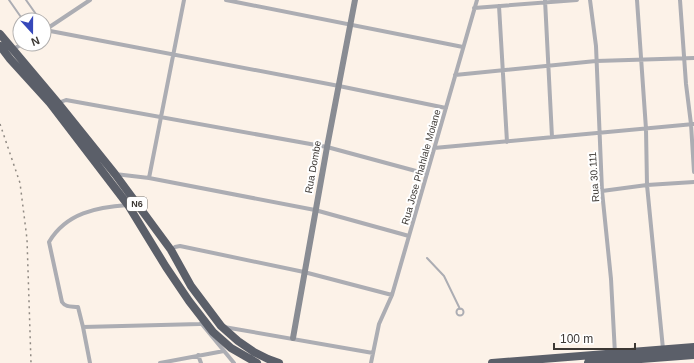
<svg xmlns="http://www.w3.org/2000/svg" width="694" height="363" font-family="Helvetica,sans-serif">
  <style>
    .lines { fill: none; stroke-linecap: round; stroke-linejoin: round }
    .lane { stroke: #acadb3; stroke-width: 2 }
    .street { stroke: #acadb3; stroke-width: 4 }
    .secondary { stroke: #898c93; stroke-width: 6 }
    .highway { stroke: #5b5f69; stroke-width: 8 }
    .rail { stroke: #908a83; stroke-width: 1.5; stroke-dasharray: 2 4; stroke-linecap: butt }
    .labels { text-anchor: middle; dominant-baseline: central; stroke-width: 4; stroke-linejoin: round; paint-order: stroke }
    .shield { fill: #fff; stroke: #767471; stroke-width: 1 }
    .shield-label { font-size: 9px; font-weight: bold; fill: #3c3834 }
    .street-label { font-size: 10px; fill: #3c3834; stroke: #fff }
  </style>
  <rect width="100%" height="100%" fill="#fcf2e8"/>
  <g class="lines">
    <path class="lane" d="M 9,0 L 23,20
      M 26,0 L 38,17 L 38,20
      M 427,258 L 444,276 L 460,309
      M456.5 312a3.5 3.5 0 1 1 7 0a3.5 3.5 0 1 1-7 0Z"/>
    <path class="street" d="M 226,0 L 463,47
      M 545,0 L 552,137
      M 590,0 L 596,46 L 602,191 L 611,279 L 615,354
      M 637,0 L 646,129 L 647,185 L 663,349
      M 680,0 L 686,84 L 691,124 L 694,172
      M 499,6 L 507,142
      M 474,8 L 577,0
      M 45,30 L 339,86 L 446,108
      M 45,30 L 90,0
      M 12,50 L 22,44
      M 455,75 L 596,61 L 694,58
      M 58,103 L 66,100 L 327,147 L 427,174
      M 434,148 L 694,124
      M 115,174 L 149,178 L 315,210 L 409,236
      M 149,178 L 184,0
      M 602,191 L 647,185 L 694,182
      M 171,250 L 175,247 L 180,246 L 304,272 L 392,295
      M 201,323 L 234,363
      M 83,327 L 78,307 C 72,306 66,308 62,302 L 49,242 C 66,213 97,207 128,205
      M 224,327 L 373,353
      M 198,355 L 201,363
      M 90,363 L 83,327 L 200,324
      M 160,363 L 224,351
      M 371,363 L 379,324 L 392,295 L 477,0"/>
    <path class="secondary" d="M 293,338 L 327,147 L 355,0"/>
    <path class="highway" d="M 0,34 L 58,103 L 115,174 L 171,250 L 191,286 L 221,326 L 238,341 L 254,352 L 268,359 L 279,363
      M 0,46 L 10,59 L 50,103 L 128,205 L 166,267 L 189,301 L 213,332 L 231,348 L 257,363
      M 492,363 L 694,347
      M 588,363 L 694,355"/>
    <path class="rail" d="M 0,124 L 20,183 L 27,239 L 31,363"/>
  </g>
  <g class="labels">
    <rect class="shield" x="127" y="197" width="20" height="14" rx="3"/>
    <g class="shield-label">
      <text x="137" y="204">N6</text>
    </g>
    <g class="street-label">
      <text transform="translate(313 167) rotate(-80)">Rua Dombe</text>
      <text transform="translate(421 167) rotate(-74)">Rua Jose Phahlale Moiane</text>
      <text transform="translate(594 177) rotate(-94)">Rua 30.111</text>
    </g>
  </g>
  <g transform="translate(32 32) rotate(159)"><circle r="19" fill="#ffffff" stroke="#b1afae"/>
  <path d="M0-3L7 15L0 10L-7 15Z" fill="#3648ba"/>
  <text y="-6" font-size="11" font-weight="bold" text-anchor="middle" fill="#3c3834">N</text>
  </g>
  <path d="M554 343v6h81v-6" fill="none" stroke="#3c3834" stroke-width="2"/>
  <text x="560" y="343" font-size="12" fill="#3c3834" stroke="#ffffff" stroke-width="3" paint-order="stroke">100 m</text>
</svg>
